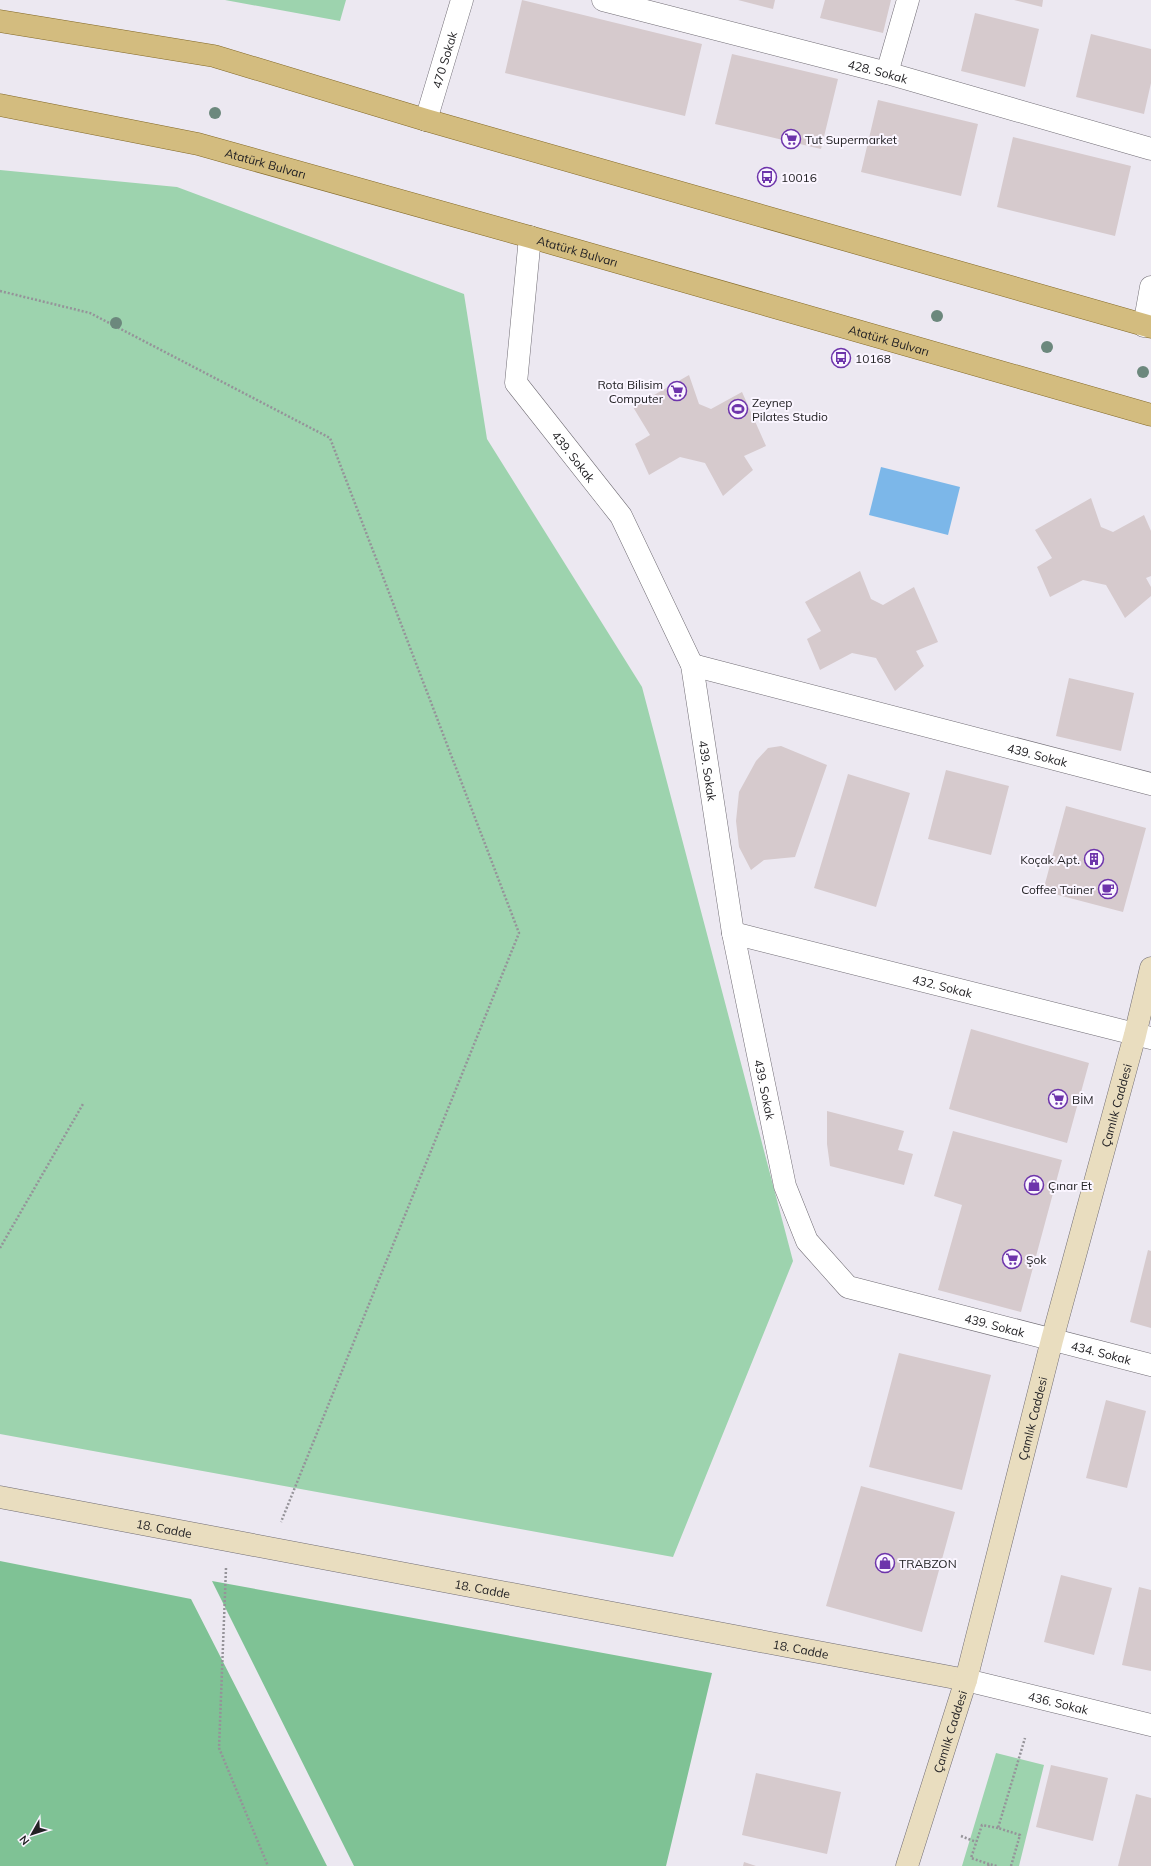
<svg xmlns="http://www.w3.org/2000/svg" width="1151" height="1866" font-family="Mulish,sans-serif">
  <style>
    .green { fill: #9dd3ae }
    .forest { fill: #7fc295 }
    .water { fill: #7cb7e9 }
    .building { fill: #d6cacd }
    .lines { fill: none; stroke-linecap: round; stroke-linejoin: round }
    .street-casing { stroke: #706c74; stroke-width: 23 }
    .secondary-casing { stroke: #706c74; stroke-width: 23 }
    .primary-casing { stroke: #836928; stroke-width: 23 }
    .path { stroke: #959399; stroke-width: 2.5; stroke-dasharray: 2 2; stroke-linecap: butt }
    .street { stroke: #fff; stroke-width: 22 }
    .secondary { stroke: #e9ddbf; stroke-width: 22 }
    .primary { stroke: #d3bc7f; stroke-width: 22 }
    .tree { fill: #6c887d }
    .labels { text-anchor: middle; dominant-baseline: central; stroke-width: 4; stroke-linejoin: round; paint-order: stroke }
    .street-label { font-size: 12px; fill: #232225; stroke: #faf5ff }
    .poi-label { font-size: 12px; fill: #232225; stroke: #faf5ff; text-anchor: start }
  </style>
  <rect width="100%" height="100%" fill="#ece8f1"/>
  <path class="green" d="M 225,0 L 346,0 L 340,21 Z
    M 0,170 L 177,187 L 464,294 L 487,439 L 642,687 L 793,1261 L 673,1557 L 0,1434 Z
    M 996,1753 L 1044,1765 L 1019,1866 L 962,1866 Z"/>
  <path class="forest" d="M 0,1561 L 191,1599 L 327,1866 L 0,1866 Z
    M 212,1581 L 712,1673 L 666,1866 L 354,1866 Z"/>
  <path class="water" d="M 881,467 L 960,487 L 948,535 L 869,515 Z"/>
  <path class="building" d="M 522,0 L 702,44 L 685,116 L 505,73 Z
    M 738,0 L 775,0 L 773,9 Z
    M 825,0 L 891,0 L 883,33 L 820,18 Z
    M 1014,0 L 1043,0 L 1042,7 Z
    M 975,13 L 1039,29 L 1025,87 L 961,71 Z
    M 1091,34 L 1151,49 L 1151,83 L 1144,114 L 1076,97 Z
    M 732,54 L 838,79 L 821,149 L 715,124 Z
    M 878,100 L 978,124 L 961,196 L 861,172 Z
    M 1013,137 L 1131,166 L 1115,236 L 997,207 Z
    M 689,375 L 699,404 L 711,409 L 742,392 L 766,446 L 744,456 L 753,470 L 723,496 L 705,463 L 680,457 L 649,475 L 635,444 L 650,435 L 633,407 Z
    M 1091,498 L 1101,527 L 1113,532 L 1144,515 L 1151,531 L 1151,576 L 1146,578 L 1151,587 L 1151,596 L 1125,618 L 1106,585 L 1083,580 L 1050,597 L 1037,567 L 1052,558 L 1035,530 Z
    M 860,571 L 871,599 L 883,605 L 914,587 L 938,642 L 916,651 L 924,666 L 895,691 L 876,658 L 852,653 L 820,670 L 807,639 L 821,631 L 805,602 Z
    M 1069,678 L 1134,693 L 1121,751 L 1056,736 Z
    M 781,746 L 827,765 L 795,857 L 764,860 L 751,870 L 739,847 L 736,821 L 739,792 L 756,761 L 768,748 Z
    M 946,770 L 1009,786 L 991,855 L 928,839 Z
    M 848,774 L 910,793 L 876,907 L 814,888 Z
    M 1066,806 L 1146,828 L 1123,912 L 1043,891 Z
    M 971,1029 L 1089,1063 L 1067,1143 L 949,1109 Z
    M 827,1111 L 904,1131 L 898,1150 L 913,1154 L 904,1185 L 830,1166 L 827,1144 Z
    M 953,1131 L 1062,1160 L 1021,1312 L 938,1290 L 962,1205 L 934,1196 Z
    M 1148,1250 L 1151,1251 L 1151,1328 L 1130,1322 Z
    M 899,1353 L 991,1375 L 962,1490 L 869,1467 Z
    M 1106,1400 L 1146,1411 L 1127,1488 L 1086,1478 Z
    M 861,1486 L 955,1512 L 922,1632 L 826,1606 Z
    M 1061,1575 L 1112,1588 L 1094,1655 L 1044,1642 Z
    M 1139,1587 L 1151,1590 L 1151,1671 L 1122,1665 Z
    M 1051,1765 L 1108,1778 L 1093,1841 L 1036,1827 Z
    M 756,1773 L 841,1792 L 827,1854 L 742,1835 Z
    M 1136,1794 L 1151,1798 L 1151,1866 L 1118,1866 Z
    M 744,1862 L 756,1866 L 743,1866 Z"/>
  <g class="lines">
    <defs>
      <g id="street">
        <path id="s1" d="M 603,0 L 887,73 L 1151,149"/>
        <path d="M 887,73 L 908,0"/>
        <path id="s2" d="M 426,120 L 462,0"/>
        <path id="s3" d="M 530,237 L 516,383 L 621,516 L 692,665 L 733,933 L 785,1186 L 807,1241 L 848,1287 L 1151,1365"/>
        <path d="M 1144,326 L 1151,287"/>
        <path id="s4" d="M 692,665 L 1151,784"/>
        <path id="s5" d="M 733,933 L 1151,1038"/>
        <path id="s6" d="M 966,1680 L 1151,1725"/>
      </g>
      <g id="secondary">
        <path id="s7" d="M 0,1497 L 966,1680"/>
        <path id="s8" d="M 907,1866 L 966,1680 L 1052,1340 L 1135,1035 L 1151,968"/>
      </g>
      <g id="primary">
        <path d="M 0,21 L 214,56 L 426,120 L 1151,327"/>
        <path id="s9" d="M 0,105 L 198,144 L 530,237 L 1151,415"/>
      </g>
    </defs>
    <use href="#street" class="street-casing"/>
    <use href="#secondary" class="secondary-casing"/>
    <use href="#primary" class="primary-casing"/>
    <path class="path" d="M 0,291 L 90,313 L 330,438 L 519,933 L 281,1522
      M 0,1248 L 83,1104
      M 226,1568 L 219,1748 L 268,1866
      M 961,1836 L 976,1842
      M 989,1864 L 971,1858 L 982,1825 L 998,1828
      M 988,1866 L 989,1864 L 997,1866
      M 1011,1866 L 1020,1835 L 998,1828 L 1025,1738"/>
    <use href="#street" class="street"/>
    <use href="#secondary" class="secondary"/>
    <use href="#primary" class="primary"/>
  </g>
  <g class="tree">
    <circle cx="215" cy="113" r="6"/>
    <circle cx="937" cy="316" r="6"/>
    <circle cx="116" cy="323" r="6"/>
    <circle cx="1047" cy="347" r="6"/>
    <circle cx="1143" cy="372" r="6"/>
  </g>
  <defs>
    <symbol id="supermarket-ring" viewBox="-11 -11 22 22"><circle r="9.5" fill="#faf5ff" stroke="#6d34ab" stroke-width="1.5"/><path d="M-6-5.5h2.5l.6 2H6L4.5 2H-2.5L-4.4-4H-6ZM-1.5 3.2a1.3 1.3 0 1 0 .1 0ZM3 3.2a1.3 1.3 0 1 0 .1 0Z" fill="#6d34ab"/></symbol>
    <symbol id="bus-ring" viewBox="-11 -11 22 22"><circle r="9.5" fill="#faf5ff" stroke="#6d34ab" stroke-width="1.5"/><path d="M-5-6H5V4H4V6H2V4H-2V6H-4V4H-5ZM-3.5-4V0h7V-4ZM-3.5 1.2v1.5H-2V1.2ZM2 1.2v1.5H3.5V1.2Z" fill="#6d34ab"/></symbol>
    <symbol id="stadium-ring" viewBox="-11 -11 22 22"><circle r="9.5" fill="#faf5ff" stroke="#6d34ab" stroke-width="1.5"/><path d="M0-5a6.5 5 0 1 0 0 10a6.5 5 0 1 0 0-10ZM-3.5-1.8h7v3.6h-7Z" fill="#6d34ab"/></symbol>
    <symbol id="building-ring" viewBox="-11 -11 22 22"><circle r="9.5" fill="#faf5ff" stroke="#6d34ab" stroke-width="1.5"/><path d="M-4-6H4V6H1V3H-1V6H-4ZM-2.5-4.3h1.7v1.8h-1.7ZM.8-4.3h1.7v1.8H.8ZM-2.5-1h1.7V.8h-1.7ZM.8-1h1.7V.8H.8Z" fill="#6d34ab"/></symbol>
    <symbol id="cafe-ring" viewBox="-11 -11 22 22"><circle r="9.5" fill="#faf5ff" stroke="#6d34ab" stroke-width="1.5"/><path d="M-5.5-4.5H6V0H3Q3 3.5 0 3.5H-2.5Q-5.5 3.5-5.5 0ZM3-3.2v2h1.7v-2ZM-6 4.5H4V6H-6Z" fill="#6d34ab"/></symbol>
    <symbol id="shop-ring" viewBox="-11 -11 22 22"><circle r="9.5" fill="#faf5ff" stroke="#6d34ab" stroke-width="1.5"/><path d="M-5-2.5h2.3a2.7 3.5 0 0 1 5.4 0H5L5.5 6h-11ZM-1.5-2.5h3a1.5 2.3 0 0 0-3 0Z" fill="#6d34ab"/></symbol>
  </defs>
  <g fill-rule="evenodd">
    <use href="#supermarket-ring" x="780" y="128" width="22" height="22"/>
    <use href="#bus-ring" x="756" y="166" width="22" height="22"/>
    <use href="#bus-ring" x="830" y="347" width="22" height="22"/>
    <use href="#supermarket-ring" x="666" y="380" width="22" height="22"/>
    <use href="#stadium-ring" x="727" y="398" width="22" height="22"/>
    <use href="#building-ring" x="1083" y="848" width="22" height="22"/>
    <use href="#cafe-ring" x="1097" y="878" width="22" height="22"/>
    <use href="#supermarket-ring" x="1047" y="1088" width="22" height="22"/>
    <use href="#shop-ring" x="1023" y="1174" width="22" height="22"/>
    <use href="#supermarket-ring" x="1001" y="1248" width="22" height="22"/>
    <use href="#shop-ring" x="874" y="1552" width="22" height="22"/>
  </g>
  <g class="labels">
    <g class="street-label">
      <text stroke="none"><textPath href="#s2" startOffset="63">470 Sokak</textPath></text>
      <text stroke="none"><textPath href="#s1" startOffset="284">428. Sokak</textPath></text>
      <text stroke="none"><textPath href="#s9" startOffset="272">Atatürk Bulvarı</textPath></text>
      <text stroke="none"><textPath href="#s9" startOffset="596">Atatürk Bulvarı</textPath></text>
      <text stroke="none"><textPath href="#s9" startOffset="920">Atatürk Bulvarı</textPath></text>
      <text stroke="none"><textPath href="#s3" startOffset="240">439. Sokak</textPath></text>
      <text stroke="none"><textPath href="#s4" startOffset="357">439. Sokak</textPath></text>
      <text stroke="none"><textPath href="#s3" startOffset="588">439. Sokak</textPath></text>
      <text stroke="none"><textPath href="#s5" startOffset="216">432. Sokak</textPath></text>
      <text stroke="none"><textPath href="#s3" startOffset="912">439. Sokak</textPath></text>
      <text stroke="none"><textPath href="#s8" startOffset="789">Çamlık Caddesi</textPath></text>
      <text stroke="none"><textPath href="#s3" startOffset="1283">439. Sokak</textPath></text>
      <text stroke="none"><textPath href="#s3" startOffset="1393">434. Sokak</textPath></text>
      <text stroke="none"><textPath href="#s8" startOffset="465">Çamlık Caddesi</textPath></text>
      <text stroke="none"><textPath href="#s7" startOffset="167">18. Cadde</textPath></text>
      <text stroke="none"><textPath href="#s7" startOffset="491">18. Cadde</textPath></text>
      <text stroke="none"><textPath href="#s7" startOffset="815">18. Cadde</textPath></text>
      <text stroke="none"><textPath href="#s6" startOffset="95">436. Sokak</textPath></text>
      <text stroke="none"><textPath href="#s8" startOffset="141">Çamlık Caddesi</textPath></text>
    </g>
    <g class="poi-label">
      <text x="805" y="139">Tut Supermarket</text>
      <text x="781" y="177">10016</text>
      <text x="855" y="358">10168</text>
      <text x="663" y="384" text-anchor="end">Rota Bilisim<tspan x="663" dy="14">Computer</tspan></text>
      <text x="752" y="402">Zeynep<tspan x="752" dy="14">Pilates Studio</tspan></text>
      <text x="1080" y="859" text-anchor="end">Koçak Apt.</text>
      <text x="1094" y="889" text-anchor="end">Coffee Tainer</text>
      <text x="1072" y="1099">BİM</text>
      <text x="1048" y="1185">Çınar Et</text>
      <text x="1026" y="1259">Şok</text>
      <text x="899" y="1563">TRABZON</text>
    </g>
  </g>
  <g transform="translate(32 1834) rotate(231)" stroke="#faf5ff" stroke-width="3" paint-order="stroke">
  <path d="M0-3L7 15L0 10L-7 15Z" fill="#232225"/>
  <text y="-6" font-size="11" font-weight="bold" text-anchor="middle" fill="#232225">N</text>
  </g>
</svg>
